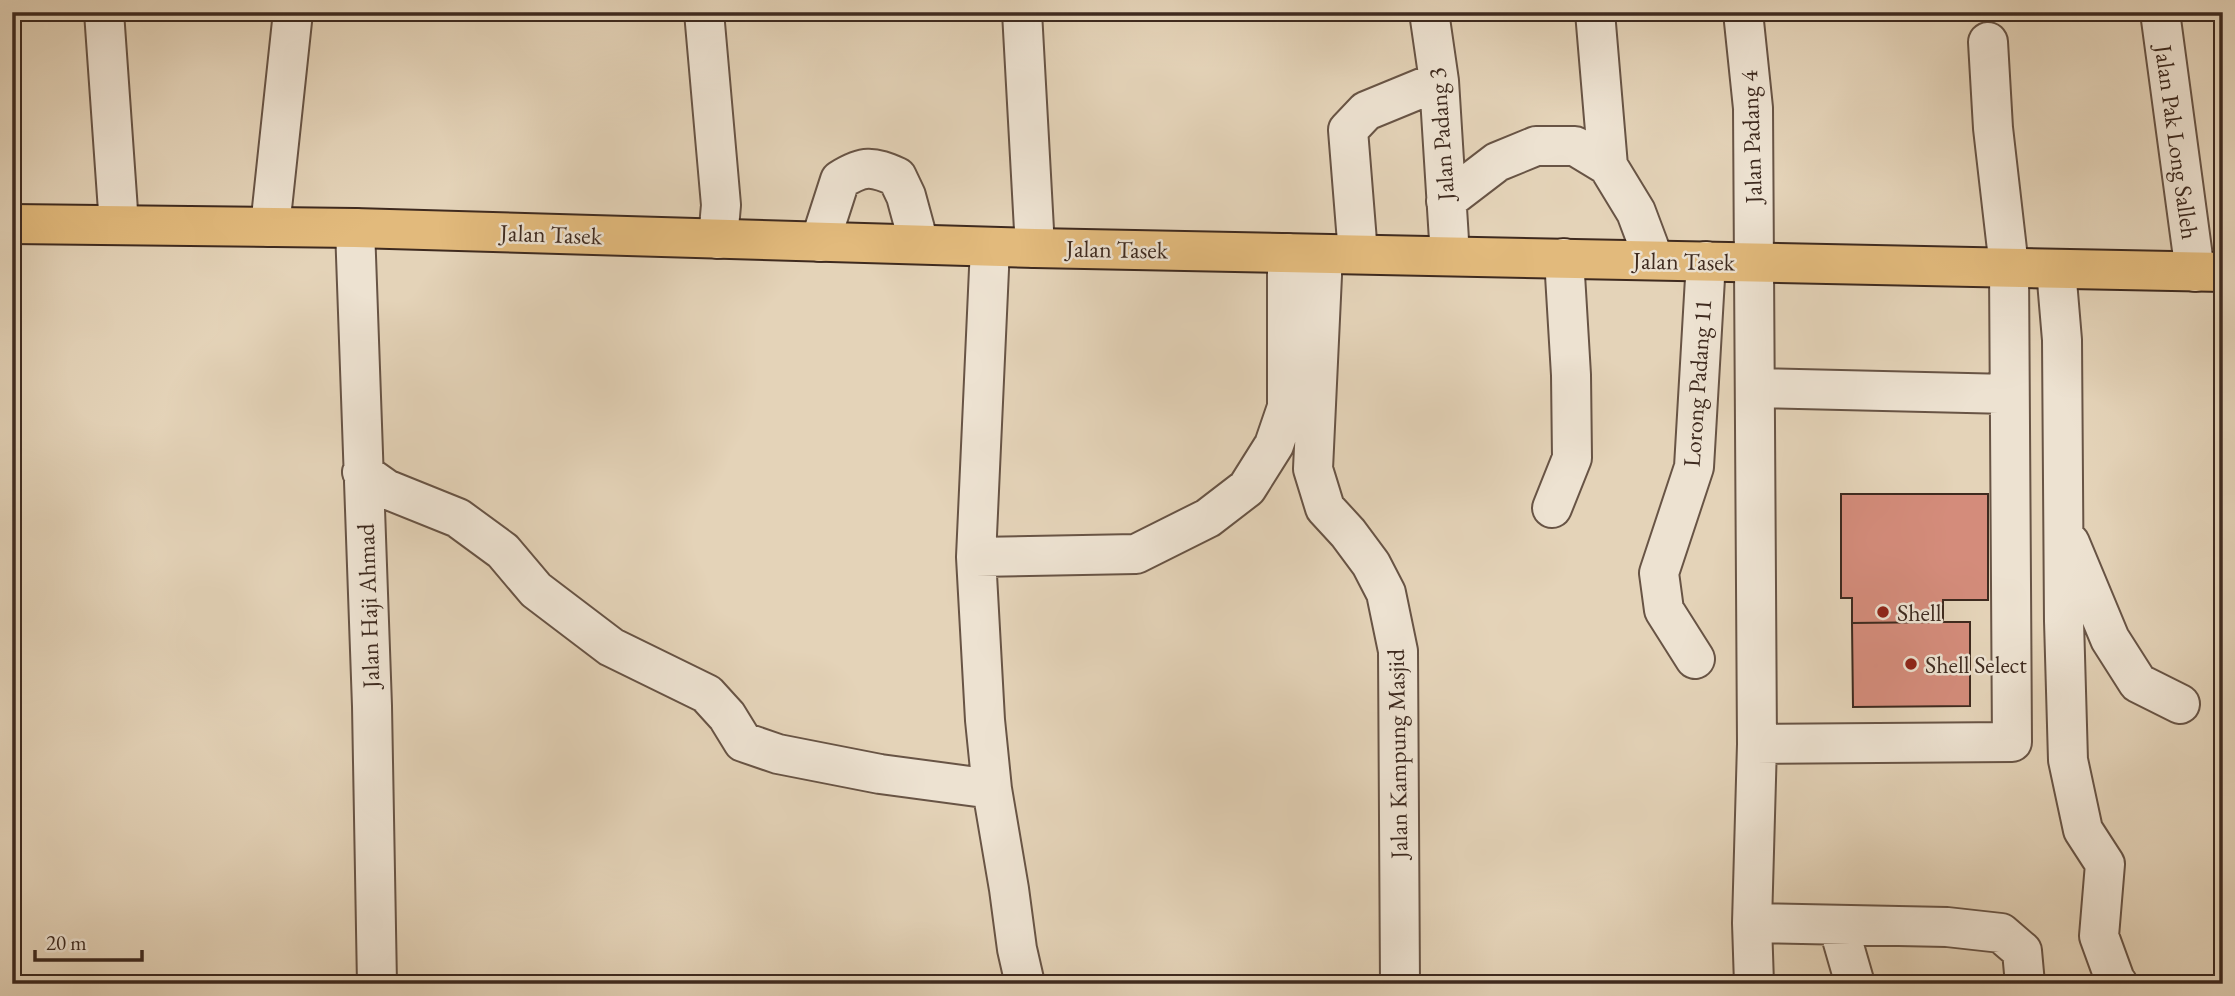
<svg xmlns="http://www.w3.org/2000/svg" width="2235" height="996" font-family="'EB Garamond',serif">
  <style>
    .building { fill: #d48c7b; stroke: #3e2a1f; stroke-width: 2 }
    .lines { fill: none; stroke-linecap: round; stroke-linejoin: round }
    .minor-casing { stroke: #685445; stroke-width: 42 }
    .major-casing { stroke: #3e2a1f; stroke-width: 42 }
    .minor { stroke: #ede2d1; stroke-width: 38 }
    .major { stroke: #e2ba7c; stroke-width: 38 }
    .poi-dot { fill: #8f2418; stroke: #ede2d1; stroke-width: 2.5 }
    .labels { text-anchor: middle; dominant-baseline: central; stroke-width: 5; stroke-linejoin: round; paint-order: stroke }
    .street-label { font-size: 24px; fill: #3e2a1f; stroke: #ede2d1 }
    .poi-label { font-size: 24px; fill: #3e2a1f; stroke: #ede2d1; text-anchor: start }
  </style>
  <rect width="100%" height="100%" fill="#e4d3b8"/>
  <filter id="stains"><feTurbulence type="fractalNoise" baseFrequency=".00286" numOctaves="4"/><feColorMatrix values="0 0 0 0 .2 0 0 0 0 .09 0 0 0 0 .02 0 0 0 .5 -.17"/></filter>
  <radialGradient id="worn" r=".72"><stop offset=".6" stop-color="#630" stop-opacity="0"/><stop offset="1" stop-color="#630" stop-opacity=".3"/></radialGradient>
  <path class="building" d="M 1841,494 L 1988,494 L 1988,600 L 1943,600 L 1943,622 L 1852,623 L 1852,598 L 1841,598 Z
    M 1943,622 L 1970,622 L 1970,706 L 1853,707 L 1852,623 Z"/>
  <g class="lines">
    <defs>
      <path id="minor" d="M 104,12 L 119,225
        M 704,12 L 721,205 L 718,239
        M 1022,12 L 1035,248
        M 1429,12 L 1439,81 L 1450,256
        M 1595,12 L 1608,166 L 1636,212 L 1654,260
        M 1743,12 L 1753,108 L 1757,744 L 2012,742 L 2009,267 L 1993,128 L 1988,42
        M 2160,12 L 2195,272
        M 1446,201 L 1497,162 L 1536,146 L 1575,146 L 1608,166
        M 270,227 L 293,12
        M 355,228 L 372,706 L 377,984
        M 820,242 L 840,180 C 864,165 872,166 897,177 L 906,196 L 919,244
        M 990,247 L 976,557 L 1136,554 L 1208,518 L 1247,488 L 1274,445 L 1287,407 L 1287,253
        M 1323,254 L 1313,469 L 1325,508 L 1348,533 L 1371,564 L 1386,593 L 1398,651 L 1400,984
        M 1358,254 L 1348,130 L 1366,111 L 1439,81
        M 2056,269 L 2062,340 L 2064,621 L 2068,760 L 2083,830 L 2105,864 L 2099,936 L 2115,980 L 2118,984
        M 1755,388 L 2009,394
        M 362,472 L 386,489 L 458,518 L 503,551 L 536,590 L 611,647 L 707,694 L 727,716 L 743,742 L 778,754 L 880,774 L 992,789
        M 1552,508 L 1572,458 L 1571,375 L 1564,258
        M 2070,543 L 2110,639 L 2138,683 L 2180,704
        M 976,557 L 985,720 L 992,789 L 1009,889 L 1017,949 L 1025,984
        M 1695,659 L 1664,610 L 1659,573 L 1694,467 L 1706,261
        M 1752,923 L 1947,927 L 2001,933 L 2022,951 L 2025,984
        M 1838,925 L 1855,984
        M 1754,984 L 1752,923 L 1757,744"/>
      <path id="major" d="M 12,224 L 355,228 L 1035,248 L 2223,272"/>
    </defs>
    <use href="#minor" class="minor-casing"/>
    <use href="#major" class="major-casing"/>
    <use href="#minor" class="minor"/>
    <use href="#major" class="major"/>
  </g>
  <g class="poi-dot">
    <circle cx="1883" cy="612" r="7"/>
    <circle cx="1911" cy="664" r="7"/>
  </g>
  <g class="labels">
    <g class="street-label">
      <text transform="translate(1441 134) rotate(-94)">Jalan Padang 3</text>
      <text transform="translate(1751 137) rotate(-92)">Jalan Padang 4</text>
      <text transform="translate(2177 142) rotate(82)">Jalan Pak Long Salleh</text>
      <text transform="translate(551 234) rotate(2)">Jalan Tasek</text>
      <text transform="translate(1117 249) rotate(1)">Jalan Tasek</text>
      <text transform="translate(1684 261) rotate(1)">Jalan Tasek</text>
      <text transform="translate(1697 383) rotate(-86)">Lorong Padang 11</text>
      <text transform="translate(368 606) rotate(-92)">Jalan Haji Ahmad</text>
      <text transform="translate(1397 754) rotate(-91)">Jalan Kampung Masjid</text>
    </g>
    <g class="poi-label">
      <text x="1897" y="612">Shell</text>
      <text x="1925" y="664">Shell Select</text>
    </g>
  </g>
  <rect width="2235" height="996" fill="none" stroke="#e4d3b8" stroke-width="42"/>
  <rect x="14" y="14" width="2207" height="968" fill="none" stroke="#3e2a1f" stroke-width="3.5"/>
  <rect x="21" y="21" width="2193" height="954" fill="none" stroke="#3e2a1f" stroke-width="2"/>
  <path d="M35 950v10h107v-10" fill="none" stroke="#3e2a1f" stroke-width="3.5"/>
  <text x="46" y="950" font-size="21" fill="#3e2a1f" stroke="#ede2d1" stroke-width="5" paint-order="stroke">20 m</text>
  <rect width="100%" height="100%" filter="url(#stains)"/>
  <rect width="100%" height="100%" fill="url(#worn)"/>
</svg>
